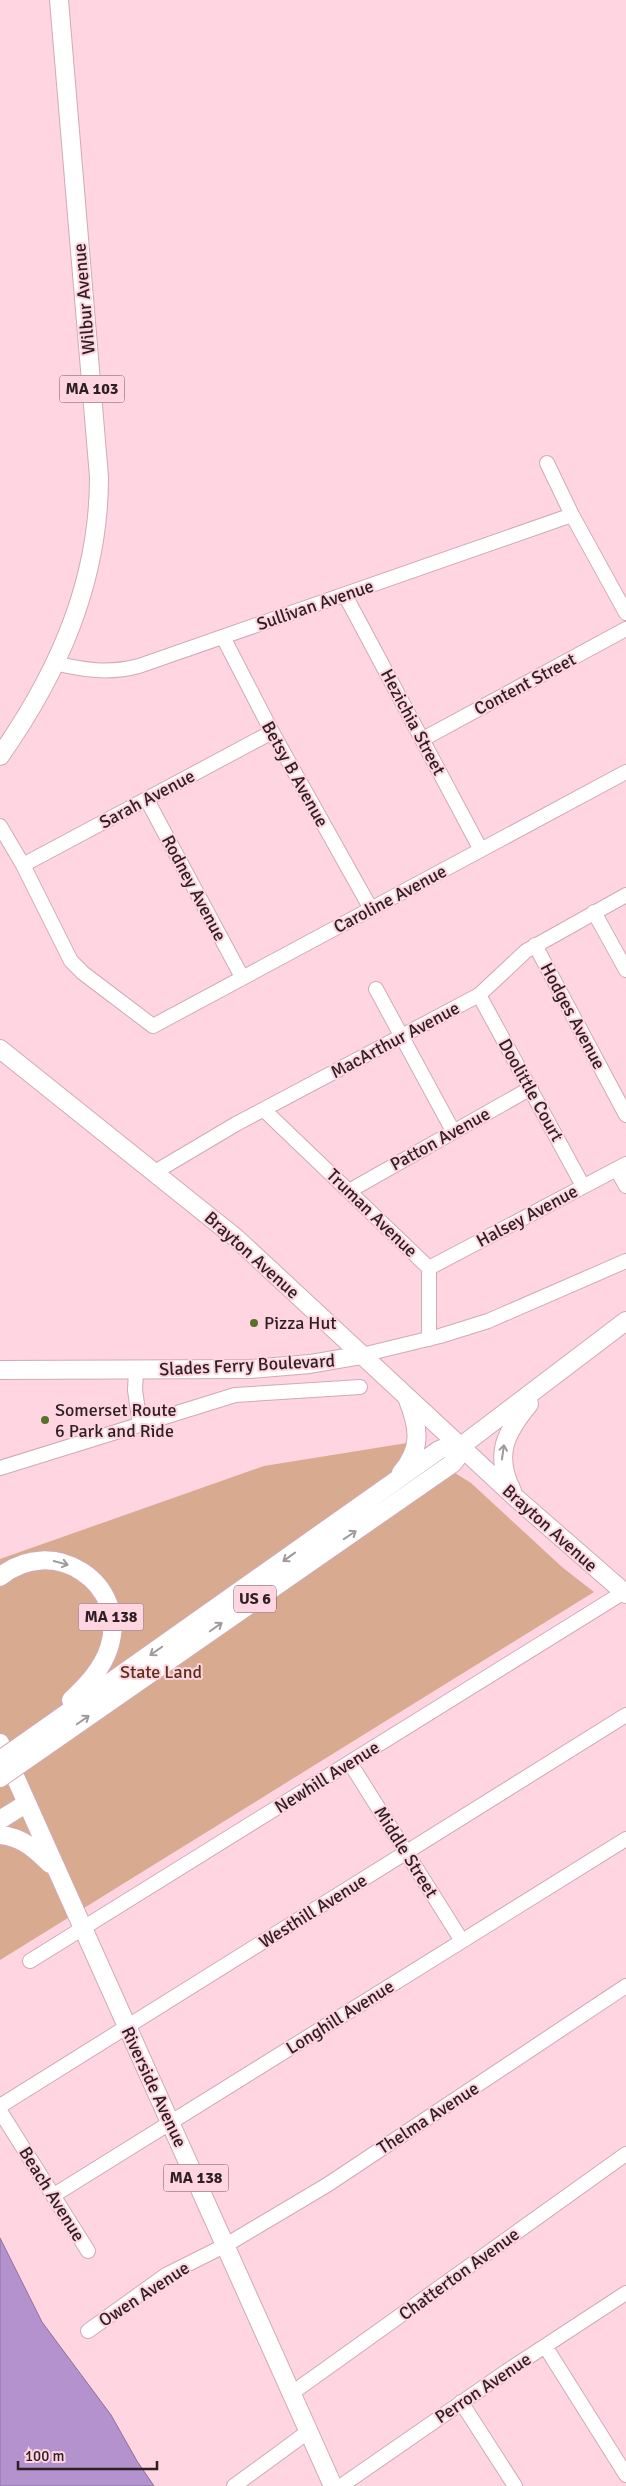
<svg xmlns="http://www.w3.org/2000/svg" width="626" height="2486" font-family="Signika,sans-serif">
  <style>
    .green { fill: #d8aa90 }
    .water { fill: #b492ce; stroke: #8c709b }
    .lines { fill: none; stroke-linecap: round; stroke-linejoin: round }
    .minor-casing { stroke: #d1aab4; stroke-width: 16 }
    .major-casing { stroke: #d1aab4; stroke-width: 20 }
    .minor { stroke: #fff; stroke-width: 14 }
    .major { stroke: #fff; stroke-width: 18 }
    .major-bridge-casing { stroke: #d1aab4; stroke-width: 20; stroke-linecap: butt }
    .major-bridge { stroke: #fff; stroke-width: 18 }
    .oneway { stroke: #a19a9c }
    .poi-dot { fill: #587225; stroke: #fed5e0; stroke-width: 2 }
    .labels { text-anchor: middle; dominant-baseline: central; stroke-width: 4; stroke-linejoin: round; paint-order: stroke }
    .shield { fill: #fed5e0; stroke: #6c565c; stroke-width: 1 }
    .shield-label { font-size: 16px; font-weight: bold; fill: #2e1f24 }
    .street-label { font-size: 18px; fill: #2e1f24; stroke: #fed5e0 }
    .poi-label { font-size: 18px; fill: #2e1f24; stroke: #fed5e0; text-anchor: start }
    .park-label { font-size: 18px; fill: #5b3014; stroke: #fed5e0 }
  </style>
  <rect width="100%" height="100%" fill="#fed5e0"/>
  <path class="green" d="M 407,1443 L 471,1483 L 562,1567 L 594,1592 L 0,1960 L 0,1559 L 264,1466 Z"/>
  <path class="water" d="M 0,2238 L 42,2322 L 111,2415 L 137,2461 L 154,2486 L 0,2486 Z"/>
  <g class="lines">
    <defs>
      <path id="minor" d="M 547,463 L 572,515 L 626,613
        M 345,595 L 481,850
        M 223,637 L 272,732 L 371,909
        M 54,663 C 84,670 109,674 139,666 L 572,515
        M 423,739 L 626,629
        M 147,800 L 242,977
        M 0,826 L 23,865 L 71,961 L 83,973 L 153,1026 L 626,772
        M 23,865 L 272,732
        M 594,912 L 626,970
        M 535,945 L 626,1115
        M 376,989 L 453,1131
        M 479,995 L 583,1186
        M 264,1110 L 429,1268 L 429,1339
        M 617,1170 L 626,1186
        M 155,1172 L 236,1124 L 479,995 L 526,951 L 626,895
        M 349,1191 L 531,1088
        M 429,1268 L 626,1164
        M 362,1355 L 440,1336 L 488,1321 L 626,1261
        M 136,1371 L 135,1390 L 140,1425
        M 0,1468 L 235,1395 L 360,1387
        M 350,1763 L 462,1941
        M 30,1961 L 624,1592
        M 0,2106 L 626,1715
        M 0,2111 L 88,2251
        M 54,2195 L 626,1839
        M 88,2331 L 166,2275 L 226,2245 L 327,2185 L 626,1986
        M 545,2346 L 626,2475
        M 292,2393 L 626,2154
        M 461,2402 L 515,2486
        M 234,2486 L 309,2431
        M 341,2486 L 507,2371 L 626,2293"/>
      <path id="major" d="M 0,756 C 59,672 99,581 99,477 L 59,0
        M 0,1049 L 236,1238 L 516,1498 L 626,1594
        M 0,1370 L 250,1369 L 310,1364 L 362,1355
        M 460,1447 L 626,1321
        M 401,1473 C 422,1449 419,1428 408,1400
        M 512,1491 C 494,1455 505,1433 529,1404
        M 0,1577 C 52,1533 130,1583 109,1648 C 102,1669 87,1685 71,1700
        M 37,1734 L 439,1450 L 449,1446 L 460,1447
        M 0,1743 L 333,2486
        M 43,1748 L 453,1463 L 459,1455 L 460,1447
        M 0,1820 L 27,1803
        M 0,1835 C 22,1837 35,1849 50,1864"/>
    </defs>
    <use href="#minor" class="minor-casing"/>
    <use href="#major" class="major-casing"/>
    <use href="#minor" class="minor"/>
    <use href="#major" class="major"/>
    <defs>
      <path id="major-bridge" d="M 0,1760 L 37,1734
        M 0,1778 L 43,1748"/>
    </defs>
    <use href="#major-bridge" class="major-bridge-casing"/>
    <use href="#major-bridge" class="major-bridge"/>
  </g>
  <defs><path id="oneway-shaft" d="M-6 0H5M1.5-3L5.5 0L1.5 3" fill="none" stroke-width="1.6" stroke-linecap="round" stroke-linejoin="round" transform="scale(1.25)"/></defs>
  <g class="oneway">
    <use href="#oneway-shaft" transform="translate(503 1452) rotate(-82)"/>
    <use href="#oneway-shaft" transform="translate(350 1535) rotate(-34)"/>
    <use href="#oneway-shaft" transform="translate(289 1557) rotate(144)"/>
    <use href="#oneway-shaft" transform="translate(61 1563) rotate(15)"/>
    <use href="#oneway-shaft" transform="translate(216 1627) rotate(-35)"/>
    <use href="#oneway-shaft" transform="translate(156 1651) rotate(145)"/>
    <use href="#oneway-shaft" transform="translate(83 1720) rotate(-35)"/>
  </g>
  <g class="poi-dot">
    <circle cx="254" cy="1323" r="5"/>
    <circle cx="45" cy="1420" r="5"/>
  </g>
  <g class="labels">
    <g class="shield">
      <rect x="59.5" y="375.5" width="65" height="27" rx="4"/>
      <rect x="234" y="1585.5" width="42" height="27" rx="4"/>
      <rect x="78.5" y="1603.5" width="65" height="27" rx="4"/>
      <rect x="163.5" y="2164.5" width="65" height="27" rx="4"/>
    </g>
    <g class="shield-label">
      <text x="92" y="389">MA 103</text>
      <text x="255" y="1599">US 6</text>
      <text x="111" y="1617">MA 138</text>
      <text x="196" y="2178">MA 138</text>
    </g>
    <g class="street-label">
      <text transform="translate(84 299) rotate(-95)">Wilbur Avenue</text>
      <text transform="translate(315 605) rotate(-19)">Sullivan Avenue</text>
      <text transform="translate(525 684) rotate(-28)">Content Street</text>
      <text transform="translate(413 722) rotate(62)">Hezichia Street</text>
      <text transform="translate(295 774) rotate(61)">Betsy B Avenue</text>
      <text transform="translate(147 799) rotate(-28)">Sarah Avenue</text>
      <text transform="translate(194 888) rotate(62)">Rodney Avenue</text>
      <text transform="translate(390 899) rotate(-28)">Caroline Avenue</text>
      <text transform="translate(573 1016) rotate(62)">Hodges Avenue</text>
      <text transform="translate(395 1040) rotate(-28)">MacArthur Avenue</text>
      <text transform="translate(531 1090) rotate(61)">Doolittle Court</text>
      <text transform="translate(440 1139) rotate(-29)">Patton Avenue</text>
      <text transform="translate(372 1213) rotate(44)">Truman Avenue</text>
      <text transform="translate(527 1216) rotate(-28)">Halsey Avenue</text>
      <text transform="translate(252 1255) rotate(42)">Brayton Avenue</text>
      <text transform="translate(247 1365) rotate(-3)">Slades Ferry Boulevard</text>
      <text transform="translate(550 1528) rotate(42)">Brayton Avenue</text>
      <text transform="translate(327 1777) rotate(-32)">Newhill Avenue</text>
      <text transform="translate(406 1852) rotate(58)">Middle Street</text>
      <text transform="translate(313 1911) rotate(-32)">Westhill Avenue</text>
      <text transform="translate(340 2017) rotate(-32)">Longhill Avenue</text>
      <text transform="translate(154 2087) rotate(65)">Riverside Avenue</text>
      <text transform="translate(428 2118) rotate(-33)">Thelma Avenue</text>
      <text transform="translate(52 2194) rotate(58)">Beach Avenue</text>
      <text transform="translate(459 2274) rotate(-36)">Chatterton Avenue</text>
      <text transform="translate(144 2294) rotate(-33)">Owen Avenue</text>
      <text transform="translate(483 2388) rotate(-34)">Perron Avenue</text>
    </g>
    <g class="poi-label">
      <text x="264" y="1323">Pizza Hut</text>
      <text x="55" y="1410">Somerset Route<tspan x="55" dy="21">6 Park and Ride</tspan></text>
    </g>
    <g class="park-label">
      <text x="161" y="1672">State Land</text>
    </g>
  </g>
  <path d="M18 2461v8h139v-8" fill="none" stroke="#2e1f24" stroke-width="2.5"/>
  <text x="25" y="2461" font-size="15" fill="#2e1f24" stroke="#fed5e0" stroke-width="4" paint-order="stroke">100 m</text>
</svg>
